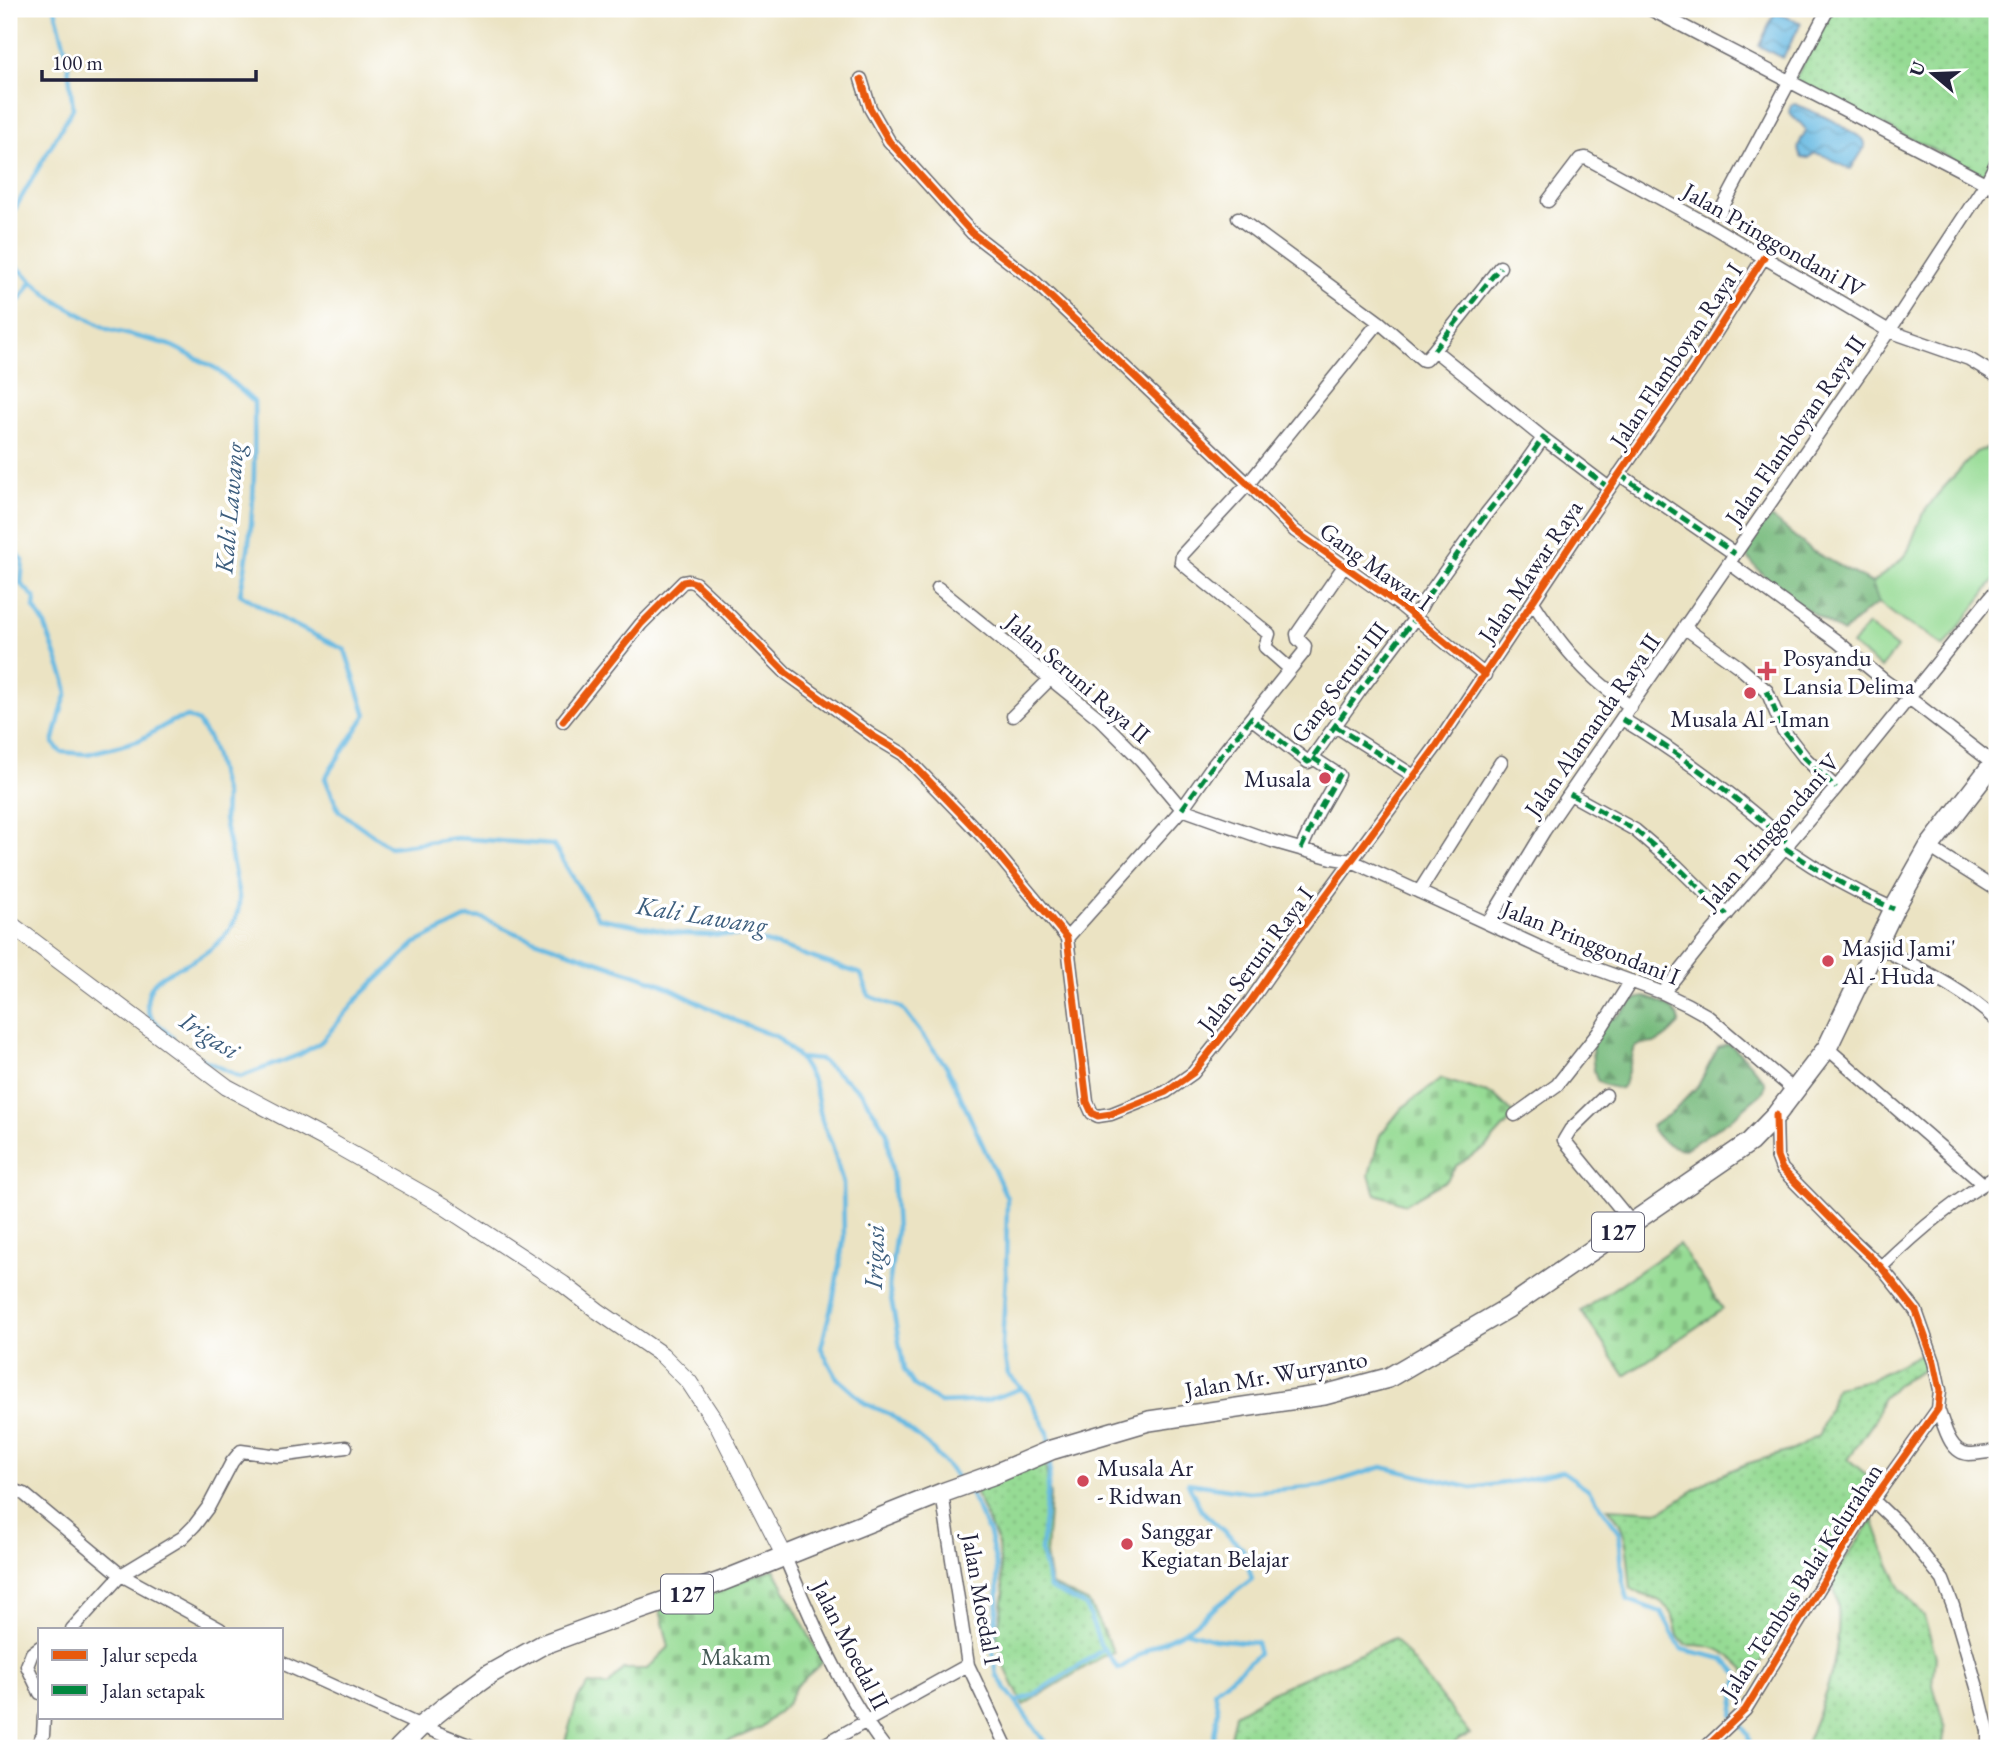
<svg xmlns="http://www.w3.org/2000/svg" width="2006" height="1757" font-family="'EB Garamond',serif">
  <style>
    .grass { fill: url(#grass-dots); stroke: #5c7e68; stroke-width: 2 }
    .forest { fill: url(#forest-firs); stroke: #4d6e5c; stroke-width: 2 }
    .cemetery { fill: url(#cemetery-stones); stroke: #5c7e68; stroke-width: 2 }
    .park { fill: #96db94; stroke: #5c7e68; stroke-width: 2 }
    .water { fill: url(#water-waves); stroke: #446e8e; stroke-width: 2 }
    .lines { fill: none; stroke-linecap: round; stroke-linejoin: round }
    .stream { stroke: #66b9e2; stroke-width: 4.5 }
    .street-casing { stroke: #68666b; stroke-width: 15 }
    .secondary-casing { stroke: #68666b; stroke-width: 18 }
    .primary-casing { stroke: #68666b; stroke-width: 22 }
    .street { stroke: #fff; stroke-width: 12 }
    .secondary { stroke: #fff; stroke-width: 16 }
    .primary { stroke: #fff; stroke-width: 19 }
    .quiet { stroke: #00873e; stroke-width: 5; stroke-dasharray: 10 5; stroke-linecap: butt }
    .cycleway-casing { stroke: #fff; stroke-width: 11 }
    .cycleway { stroke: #e8590c; stroke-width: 7 }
    .poi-dot { fill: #d1495b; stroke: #fff; stroke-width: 2.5 }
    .labels { text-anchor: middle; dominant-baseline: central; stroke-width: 7; stroke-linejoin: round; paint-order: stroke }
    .shield { fill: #fff; stroke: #646476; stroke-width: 2 }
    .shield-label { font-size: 23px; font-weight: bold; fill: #22223b }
    .street-label { font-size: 24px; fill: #22223b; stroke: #fff }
    .poi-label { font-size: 24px; fill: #22223b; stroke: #fff; text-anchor: start }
    .park-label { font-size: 24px; fill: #455a56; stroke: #fff }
    .water-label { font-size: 26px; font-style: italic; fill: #3d5e7e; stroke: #fff }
  </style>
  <defs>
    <pattern id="grass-dots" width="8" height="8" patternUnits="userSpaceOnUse" patternTransform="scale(1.75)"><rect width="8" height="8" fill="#96db94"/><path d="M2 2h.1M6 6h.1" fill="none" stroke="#81bc80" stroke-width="1.8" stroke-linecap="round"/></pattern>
    <pattern id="forest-firs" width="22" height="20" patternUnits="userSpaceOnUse" patternTransform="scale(1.75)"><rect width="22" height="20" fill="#78bb7e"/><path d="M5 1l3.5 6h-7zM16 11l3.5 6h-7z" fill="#629868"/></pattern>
    <pattern id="cemetery-stones" width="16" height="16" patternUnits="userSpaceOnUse" patternTransform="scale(1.75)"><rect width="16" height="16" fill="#96db94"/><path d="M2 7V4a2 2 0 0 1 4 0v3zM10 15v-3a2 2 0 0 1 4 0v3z" fill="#81bc80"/></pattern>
    <pattern id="water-waves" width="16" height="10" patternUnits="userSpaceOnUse" patternTransform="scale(1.75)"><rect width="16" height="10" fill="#66b9e2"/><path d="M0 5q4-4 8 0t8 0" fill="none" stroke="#5496b8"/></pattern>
  </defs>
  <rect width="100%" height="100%" fill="#fff"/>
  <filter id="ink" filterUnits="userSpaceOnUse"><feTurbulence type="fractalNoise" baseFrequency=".0143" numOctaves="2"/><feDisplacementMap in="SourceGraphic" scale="14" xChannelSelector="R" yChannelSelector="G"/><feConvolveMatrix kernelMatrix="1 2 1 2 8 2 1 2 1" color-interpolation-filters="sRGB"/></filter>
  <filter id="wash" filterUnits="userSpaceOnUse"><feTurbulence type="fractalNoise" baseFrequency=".00686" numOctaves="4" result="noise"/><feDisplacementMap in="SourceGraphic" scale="28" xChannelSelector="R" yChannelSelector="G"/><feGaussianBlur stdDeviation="1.57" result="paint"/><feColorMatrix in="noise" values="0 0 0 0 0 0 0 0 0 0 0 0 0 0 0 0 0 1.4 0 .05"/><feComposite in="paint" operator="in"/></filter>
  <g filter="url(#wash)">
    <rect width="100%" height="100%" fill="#ebe3c3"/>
    <path class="grass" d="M 1832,9 L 1997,9 L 1997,151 L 1984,175 L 1794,81 Z
      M 1920,1354 L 1927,1368 L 1896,1385 L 1882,1399 L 1875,1420 L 1848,1459 L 1874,1481 L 1746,1686 L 1745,1670 C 1724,1650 1715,1644 1685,1645 L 1678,1636 L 1673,1616 L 1661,1601 L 1640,1594 L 1631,1588 C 1627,1559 1630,1528 1608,1508 L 1661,1511 L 1713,1478 L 1746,1464 L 1793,1450 L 1819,1435 L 1836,1387 L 1869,1380 Z
      M 1044,1457 L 1050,1495 L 1046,1555 L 1051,1585 L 1089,1603 L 1114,1653 L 1102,1657 L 1023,1705 L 1003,1663 L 997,1636 L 1004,1595 L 998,1544 L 975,1491 Z
      M 1873,1519 L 1889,1564 L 1900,1587 L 1924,1617 L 1936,1656 L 1933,1685 L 1945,1729 L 1943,1742 L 1945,1748 L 1804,1748 C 1823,1703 1842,1657 1838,1607 C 1838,1598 1834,1589 1831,1580 Z
      M 1394,1638 L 1470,1734 L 1461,1738 L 1449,1748 L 1228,1748 L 1235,1714 L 1278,1689 Z"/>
    <path class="forest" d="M 1771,517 L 1812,551 L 1872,583 L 1879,603 L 1865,612 L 1843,633 C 1810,611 1770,589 1747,556 L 1754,536 Z
      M 1644,997 C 1658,1000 1671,1006 1679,1018 L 1679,1024 C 1672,1031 1664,1041 1654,1043 C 1646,1045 1643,1042 1635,1047 L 1624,1085 L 1620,1089 C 1613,1087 1603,1086 1598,1081 C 1592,1074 1592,1047 1592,1037 L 1610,1019 L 1616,1017 L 1636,999 Z
      M 1728,1044 C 1739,1048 1757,1072 1765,1082 L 1765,1088 L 1762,1093 L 1731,1119 L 1685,1149 C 1672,1148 1654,1139 1652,1126 L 1674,1111 L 1688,1096 L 1698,1086 L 1718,1048 Z"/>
    <path class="cemetery" d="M 1441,1079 L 1494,1095 L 1515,1115 L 1486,1147 L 1456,1166 L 1447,1180 L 1405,1204 L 1376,1194 L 1369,1175 L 1380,1135 L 1402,1108 Z
      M 1679,1244 L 1723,1309 L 1625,1376 L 1581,1311 Z
      M 774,1569 L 823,1662 L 796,1686 L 787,1704 L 760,1728 L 713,1748 L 563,1748 L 578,1698 L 589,1684 L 608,1686 L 623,1669 L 647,1669 L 669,1647 L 660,1610 Z"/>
    <path class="park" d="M 1996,446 L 1997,448 L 1997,577 L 1944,647 L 1924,632 L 1904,622 L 1879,603 L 1872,583 L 1899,562 L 1908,551 L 1922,515 L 1937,495 L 1976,452 Z
      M 1868,625 L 1897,648 L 1881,668 L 1852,645 Z"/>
    <path class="water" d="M 1775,12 L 1801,23 L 1783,58 L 1759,46 Z
      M 1795,104 L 1832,120 L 1863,139 L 1865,143 L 1865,147 L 1851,169 C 1837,166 1826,152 1813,154 L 1809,158 L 1802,158 C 1794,149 1801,140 1806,131 C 1803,122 1793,120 1789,112 L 1791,105 Z"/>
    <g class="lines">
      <path class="stream" d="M 9,219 L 73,108 L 67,56 L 55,9
        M 9,257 L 9,260 L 53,299 L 107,329 L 170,345 L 217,369 L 254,402 C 255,469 255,528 240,594 L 284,620 L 345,650 L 366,715 L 325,778 L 339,811 L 390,847 L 457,838 L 553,845 L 598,918 L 681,934 L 747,936 L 861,974 L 869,996 L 902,1008 L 947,1067 L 1007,1198 L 1006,1275 L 1002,1345 L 1008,1374 L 1028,1395 L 1048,1433 L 1049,1447
        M 9,310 L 21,298 L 32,281
        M 9,547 L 23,560 L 21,584 L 35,598 L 34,608 L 44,623 L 65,680 L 67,694 L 63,704 L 53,743 L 61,752 L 87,754 L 115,747 L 140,740 L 172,721 L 188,717 L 198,722 L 209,739 L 215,757 L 225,796 L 224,819 L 239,897 C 241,927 215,949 190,962 C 179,968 166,972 157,980 C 148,988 144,1005 150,1015 C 155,1023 166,1031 173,1038
        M 200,1058 L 240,1077 L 299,1055 L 321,1042 L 360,996 L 416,943 L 468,917 L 482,918 L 515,933 L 657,982 L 736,1021 L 777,1037 L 799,1058 L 814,1083 L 822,1121 L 832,1145 L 843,1183 L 844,1237 L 834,1295 L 821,1348 L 837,1378 L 866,1404 L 890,1414 L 928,1445 L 958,1478
        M 799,1058 L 821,1060 L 861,1092 L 887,1132 L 893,1179 L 896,1231 L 889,1287 L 904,1370 L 914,1385 L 940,1403 L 986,1401 L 1022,1388
        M 1049,1455 L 1050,1469 L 1041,1551 L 1050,1588 L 1086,1606 L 1100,1644 L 1119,1669 L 1150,1648 L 1185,1631 L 1214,1639 L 1256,1643 L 1259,1654 L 1214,1691 L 1218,1710 L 1212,1748
        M 969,1491 L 989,1533 L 997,1568 L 998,1602 L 992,1644 L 997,1676 L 1049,1748
        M 1185,1631 L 1252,1579 L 1243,1549 L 1201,1510 L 1188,1483 L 1249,1492 L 1322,1486 L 1382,1467 L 1472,1488 L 1524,1480 L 1562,1471 L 1588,1489 L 1619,1531 L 1623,1580 L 1628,1600 L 1661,1612 L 1681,1649 L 1724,1659 L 1739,1675 L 1733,1714 L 1748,1735 L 1751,1748
        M 1016,1702 L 1035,1694 L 1104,1649"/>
    </g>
  </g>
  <g filter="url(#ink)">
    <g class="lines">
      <defs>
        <path id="street" d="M 1650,9 L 1997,189
          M 861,79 L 870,108 L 889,141 L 972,233 L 1034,281 L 1248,484 L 1295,531 L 1401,606 L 1485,675
          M 1548,201 L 1580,159 L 1586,158 L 1711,226 L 1889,331 L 1969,359 L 1997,376
          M 1720,212 L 1828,9
          M 1238,218 L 1379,322 L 1423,360 L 1425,360 L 1434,350 L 1543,438 L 1609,488
          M 1434,350 L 1500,267
          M 1619,474 L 1735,554
          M 1729,563 L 1838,642 L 1886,682 L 1909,698 L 1993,763
          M 938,588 L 1100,719 L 1141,760 L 1182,809 L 1272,841 L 1332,858 L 1352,861 L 1550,952 L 1663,993 L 1688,1005 L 1706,1015 L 1795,1091
          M 1533,602 C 1550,629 1568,654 1592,676 C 1603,687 1618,697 1631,707
          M 1685,628 L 1738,666 L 1767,691 L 1783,730 L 1804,757 L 1836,788
          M 1290,669 L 1265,647 L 1269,634 L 1184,565 L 1181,562 L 1182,555 L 1248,484 L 1379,322
          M 1013,716 L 1050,679
          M 1251,718 L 1304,652 L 1305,646 L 1298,639 L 1297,634 L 1344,566
          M 1622,719 C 1682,755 1737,797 1789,844
          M 563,721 L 641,624 L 683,582 L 689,581 L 695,583 L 727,613 L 786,673 L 873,736 L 903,754 L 984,838 L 1067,938 L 1087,1102 L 1092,1113 L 1098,1116 L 1111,1114 L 1166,1092 L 1193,1073 L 1250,1002 L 1295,937 L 1435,748 L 1581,529 L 1694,367 L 1764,257
          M 1335,726 L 1414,776
          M 1570,794 L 1635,830 L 1677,866 L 1727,915
          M 1929,847 L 1997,890
          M 1785,848 C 1820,872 1855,892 1894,909
          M 1301,849 L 1318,812 L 1339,775 L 1313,758
          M 1419,892 L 1501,762
          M 1488,923 L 1544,831 L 1895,322 L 1986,183 L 1997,161
          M 1067,938 L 1182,809 L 1211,768 L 1251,718 L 1308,762 L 1310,761 L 1359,692 L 1415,618 L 1424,601 L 1486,514 L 1514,479 L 1543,438
          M 1877,946 C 1918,968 1963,989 1997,1021
          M 1663,993 L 1710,934 L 1836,788 L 1997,589
          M 1827,1048 L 1983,1184
          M 1606,1095 L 1570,1130 L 1564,1140 L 1632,1223
          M 1515,1115 L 1557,1085 L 1598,1033 L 1631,981
          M 1881,1267 C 1916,1233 1954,1200 1997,1176
          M 1938,1409 C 1944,1424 1949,1453 1969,1454 C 1978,1454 1988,1452 1997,1451
          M 9,1489 L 24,1494 L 121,1575 L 220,1629
          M 942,1493 L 968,1665 L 1007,1748
          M 1873,1500 L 1900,1526 L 1943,1580 L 1953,1606 L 1979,1694 L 1988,1731 L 1988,1748
          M 785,1557 C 813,1624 841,1690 885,1748
          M 72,1629 L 121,1575 L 182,1538 L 194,1526 L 209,1506 L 232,1462 L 241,1451 L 279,1456 L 346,1447
          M 40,1647 L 32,1653 L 27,1666 L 40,1693
          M 282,1663 L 421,1726 L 476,1748
          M 35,1748 L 43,1735 L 44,1717
          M 818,1748 L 968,1665
          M 1705,1748 L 1745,1710 L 1873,1500 L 1938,1409 L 1940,1390 L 1934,1362 L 1916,1311 L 1881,1267 L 1841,1229 L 1782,1169 L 1777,1156 L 1776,1115"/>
        <path id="secondary" d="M 9,923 L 227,1087 L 327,1140 L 444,1206 L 563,1284 L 598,1311 L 662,1355 L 689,1382 L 718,1426 L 785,1557"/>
        <path id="primary" d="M 399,1748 L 421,1726 L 446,1706 L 490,1674 L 542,1645 L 607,1621 L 720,1582 L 942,1493 L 995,1474 L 1051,1450 L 1149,1421 L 1324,1395 L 1388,1378 L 1508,1308 L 1750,1142 L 1776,1115 L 1827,1048 L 1894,909 L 1929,847 L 1997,759"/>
      </defs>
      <use href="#street" class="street-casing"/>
      <use href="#secondary" class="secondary-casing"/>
      <use href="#primary" class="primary-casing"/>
      <use href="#street" class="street"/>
      <use href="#secondary" class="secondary"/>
      <use href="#primary" class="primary"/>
      <path class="quiet" d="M 1434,350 L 1500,267
        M 1619,474 L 1735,554
        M 1767,691 L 1783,730 L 1804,757 L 1836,788
        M 1622,719 C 1682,755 1737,797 1789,844
        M 1335,726 L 1414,776
        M 1570,794 L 1635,830 L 1677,866 L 1727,915
        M 1182,809 L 1211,768 L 1251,718 L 1308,762 L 1310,761 L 1359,692 L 1415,618 L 1424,601 L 1486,514 L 1514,479 L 1543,438 L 1609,488
        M 1785,848 C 1820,872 1855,892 1894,909
        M 1301,849 L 1318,812 L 1339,775 L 1313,758"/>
      <defs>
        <path id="cycleway" d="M 861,79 L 870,108 L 889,141 L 972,233 L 1034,281 L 1248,484 L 1295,531 L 1401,606 L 1485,675
          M 563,721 L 641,624 L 683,582 L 689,581 L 695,583 L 727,613 L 786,673 L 873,736 L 903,754 L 984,838 L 1067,938 L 1087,1102 L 1092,1113 L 1098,1116 L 1111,1114 L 1166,1092 L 1193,1073 L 1250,1002 L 1295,937 L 1435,748 L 1581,529 L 1694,367 L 1764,257
          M 1705,1748 L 1745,1710 L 1873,1500 L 1938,1409 L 1940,1390 L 1934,1362 L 1916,1311 L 1881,1267 L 1841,1229 L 1782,1169 L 1777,1156 L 1776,1115"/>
      </defs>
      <use href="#cycleway" class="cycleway-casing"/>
      <use href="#cycleway" class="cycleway"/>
    </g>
  </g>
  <g class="poi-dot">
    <path d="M1763.5 660.5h7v7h7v7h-7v7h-7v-7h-7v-7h7z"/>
    <circle cx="1750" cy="693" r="7"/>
    <circle cx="1325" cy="778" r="7"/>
    <circle cx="1828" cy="961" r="7"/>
    <circle cx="1083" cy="1481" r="7"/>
    <circle cx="1127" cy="1544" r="7"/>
  </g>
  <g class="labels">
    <g class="shield">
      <rect x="1592" y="1212.5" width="52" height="39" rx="5"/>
      <rect x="661" y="1574.5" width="52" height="39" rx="5"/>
    </g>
    <g class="shield-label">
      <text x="1618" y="1232">127</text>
      <text x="687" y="1594">127</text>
    </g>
    <g class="street-label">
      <text transform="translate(1774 240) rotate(30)">Jalan Pringgondani IV</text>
      <text transform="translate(1676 355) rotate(-56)">Jalan Flamboyan Raya I</text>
      <text transform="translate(1795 430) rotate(-55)">Jalan Flamboyan Raya II</text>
      <text transform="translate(1376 566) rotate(36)">Gang Mawar I</text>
      <text transform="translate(1530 571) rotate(-56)">Jalan Mawar Raya</text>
      <text transform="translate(1078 678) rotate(41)">Jalan Seruni Raya II</text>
      <text transform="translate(1339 682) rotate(-53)">Gang Seruni III</text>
      <text transform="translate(1592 725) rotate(-55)">Jalan Alamanda Raya II</text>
      <text transform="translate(1770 831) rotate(-49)">Jalan Pringgondani V</text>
      <text transform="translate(1591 942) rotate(22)">Jalan Pringgondani I</text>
      <text transform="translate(1255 959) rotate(-53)">Jalan Seruni Raya I</text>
      <text transform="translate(1276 1374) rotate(-10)">Jalan Mr. Wuryanto</text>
      <text transform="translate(1801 1581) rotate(-57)">Jalan Tembus Balai Kelurahan</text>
      <text transform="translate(982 1599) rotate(80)">Jalan Moedal I</text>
      <text transform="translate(851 1645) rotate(63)">Jalan Moedal II</text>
    </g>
    <g class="poi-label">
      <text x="1783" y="657">Posyandu<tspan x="1783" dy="28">Lansia Delima</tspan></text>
      <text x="1750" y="718" text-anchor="middle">Musala Al - Iman</text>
      <text x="1311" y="778" text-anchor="end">Musala</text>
      <text x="1842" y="947">Masjid Jami'<tspan x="1842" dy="28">Al - Huda</tspan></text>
      <text x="1097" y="1467">Musala Ar<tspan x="1097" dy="28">- Ridwan</tspan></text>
      <text x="1141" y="1530">Sanggar<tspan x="1141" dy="28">Kegiatan Belajar</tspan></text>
    </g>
    <g class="park-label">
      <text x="736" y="1656">Makam</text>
    </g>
    <g class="water-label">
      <text transform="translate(229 508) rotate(-85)">Kali Lawang</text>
      <text transform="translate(702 915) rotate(9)">Kali Lawang</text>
      <text transform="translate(210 1035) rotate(33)">Irigasi</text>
      <text transform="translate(874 1257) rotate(-88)">Irigasi</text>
    </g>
  </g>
  <rect width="2006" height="1757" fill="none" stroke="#fff" stroke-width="35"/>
  <rect x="38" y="1628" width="245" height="91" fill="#ffffff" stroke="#a7a7b1" stroke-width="2"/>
  <rect x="52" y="1650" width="35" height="10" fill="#e8590c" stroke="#a7a7b1" stroke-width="2"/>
  <text x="102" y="1662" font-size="21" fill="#22223b">Jalur sepeda</text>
  <rect x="52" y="1685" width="35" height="10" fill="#00873e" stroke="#a7a7b1" stroke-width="2"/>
  <text x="102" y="1698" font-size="21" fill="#22223b">Jalan setapak</text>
  <g transform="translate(1933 74) rotate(289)" stroke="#ffffff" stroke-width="5" paint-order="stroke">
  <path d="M0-5L12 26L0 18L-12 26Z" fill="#22223b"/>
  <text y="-10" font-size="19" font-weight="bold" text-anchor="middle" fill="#22223b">U</text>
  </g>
  <path d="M42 70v10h214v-10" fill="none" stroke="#22223b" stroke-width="3.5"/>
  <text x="52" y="70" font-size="21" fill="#22223b" stroke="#ffffff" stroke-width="5" paint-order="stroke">100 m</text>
</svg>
